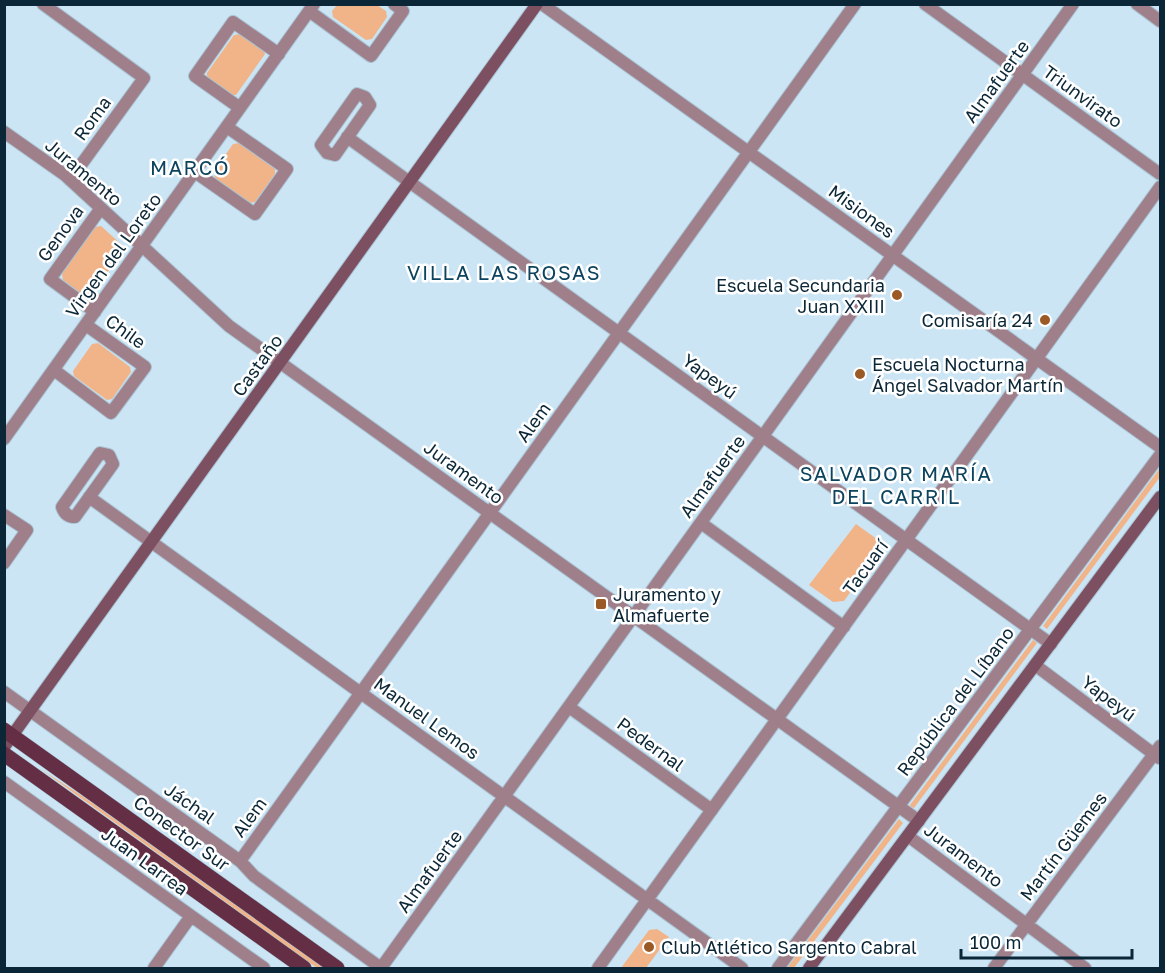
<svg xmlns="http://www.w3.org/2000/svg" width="1165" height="973" font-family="'Golos Text',sans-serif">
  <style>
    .green { fill: #f1b388 }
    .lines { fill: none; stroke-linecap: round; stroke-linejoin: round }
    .street-casing { stroke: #a8c3d3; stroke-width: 14 }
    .secondary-casing { stroke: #a8c3d3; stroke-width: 14 }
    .primary-casing { stroke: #a8c3d3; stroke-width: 16 }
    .street { stroke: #9f7f8a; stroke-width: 12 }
    .secondary { stroke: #7d5061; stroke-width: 12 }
    .primary { stroke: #642f45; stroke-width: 15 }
    .poi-dot { fill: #9a5925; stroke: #fff; stroke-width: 2 }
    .labels { text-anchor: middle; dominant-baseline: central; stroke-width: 5; stroke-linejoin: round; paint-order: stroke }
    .street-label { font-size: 18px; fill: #0b2737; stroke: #fff }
    .poi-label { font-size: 18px; fill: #0b2737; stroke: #fff; text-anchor: start }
    .neighbourhood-label { font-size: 20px; letter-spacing: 1.5px; fill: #0c435e; stroke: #fff }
  </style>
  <rect width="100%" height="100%" fill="#cbe5f5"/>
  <path class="green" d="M 337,5 L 377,5 L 386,11 L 387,17 L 372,39 L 366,40 L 333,17 L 332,11 Z
    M 240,34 L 264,50 L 265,54 L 236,95 L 232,95 L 207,76 L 207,73 L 234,35 Z
    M 239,143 L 275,169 L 275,174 L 255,202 L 249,203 L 215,178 L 214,171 L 233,144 Z
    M 101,226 L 122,245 L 122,252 L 90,296 L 84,296 L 63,280 L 62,274 L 95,227 Z
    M 98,343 L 130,367 L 131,372 L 112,399 L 107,400 L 74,376 L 73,371 L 92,344 Z
    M 1160,468 L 1160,477 L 1047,629 L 1043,626 Z
    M 856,524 L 881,542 L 881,549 L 844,601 L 833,602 L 809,585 Z
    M 1033,640 L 1037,643 L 914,808 L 911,807 L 910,805 Z
    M 39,768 L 84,797 L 324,968 L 317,968 Z
    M 899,819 L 903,823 L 794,968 L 787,968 Z
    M 657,929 L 669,937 L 646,968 L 621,968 L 649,930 Z"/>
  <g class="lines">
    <defs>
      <path id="street" d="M 43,4 L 144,78 L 70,180
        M 542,4 L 1160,447
        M 925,4 L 1160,174
        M 1137,4 L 1160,21
        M 309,11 L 371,56 L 403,11 L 394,4
        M 357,94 L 365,97 L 370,105 L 335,155 L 327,153 L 321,145 Z
        M 240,108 L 195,76 L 233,22 L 279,54
        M 4,132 L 65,175 L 229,326 L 919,821
        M 347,137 L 1051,644
        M 195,172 L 255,214 L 287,169 L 227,127
        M 95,312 L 50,279 L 101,208
        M 54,370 L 111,413 L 145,367 L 86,325
        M 4,439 L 314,4
        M 100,453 L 109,455 L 113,464 L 75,517 C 68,517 64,513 62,507 Z
        M 89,497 L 742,968
        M 4,515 L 27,530 L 4,563
        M 701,523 L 844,627
        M 1035,665 L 1159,758
        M 4,692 L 240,861 L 254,876 L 381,968 L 1073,4
        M 569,707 L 712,810
        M 4,782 L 264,968
        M 908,836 L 1085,968
        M 240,861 L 855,4
        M 154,968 L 191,916
        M 598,968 L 1160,187
        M 778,968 L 1160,455
        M 994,968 L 1160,746"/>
      <path id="secondary" d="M 4,747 L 537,4
        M 809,968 L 1160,497"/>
      <path id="primary" d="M 4,730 L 337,968
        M 4,754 L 304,968"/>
    </defs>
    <use href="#street" class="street-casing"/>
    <use href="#secondary" class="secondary-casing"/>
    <use href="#primary" class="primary-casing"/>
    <use href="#street" class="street"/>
    <use href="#secondary" class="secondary"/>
    <use href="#primary" class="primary"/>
  </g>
  <g class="poi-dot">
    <circle cx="897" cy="295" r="6"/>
    <circle cx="1045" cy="320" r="6"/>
    <circle cx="860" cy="374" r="6"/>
    <rect x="595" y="598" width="12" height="12" rx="3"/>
    <circle cx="649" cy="947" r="6"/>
  </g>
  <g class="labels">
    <g class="street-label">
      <text transform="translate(996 81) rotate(-54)">Almafuerte</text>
      <text transform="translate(1083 96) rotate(36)">Triunvirato</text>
      <text transform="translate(92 118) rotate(-54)">Roma</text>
      <text transform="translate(84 172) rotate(40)">Juramento</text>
      <text transform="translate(862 211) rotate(36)">Misiones</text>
      <text transform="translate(60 233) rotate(-54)">Genova</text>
      <text transform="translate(113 255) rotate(-54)">Virgen del Loreto</text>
      <text transform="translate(126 331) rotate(36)">Chile</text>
      <text transform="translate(257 365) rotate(-54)">Castaño</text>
      <text transform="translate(710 376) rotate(36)">Yapeyú</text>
      <text transform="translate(533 422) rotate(-54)">Alem</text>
      <text transform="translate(464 472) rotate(36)">Juramento</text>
      <text transform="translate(712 476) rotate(-54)">Almafuerte</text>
      <text transform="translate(865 567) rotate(-54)">Tacuarí</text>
      <text transform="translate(1109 698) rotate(37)">Yapeyú</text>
      <text transform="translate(955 701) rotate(-53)">República del Líbano</text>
      <text transform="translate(427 718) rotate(36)">Manuel Lemos</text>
      <text transform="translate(651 744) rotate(36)">Pedernal</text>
      <text transform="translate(190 803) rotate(35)">Jáchal</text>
      <text transform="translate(249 817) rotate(-54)">Alem</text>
      <text transform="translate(182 833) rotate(36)">Conector Sur</text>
      <text transform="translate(1063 846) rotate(-53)">Martín Güemes</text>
      <text transform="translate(964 855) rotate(37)">Juramento</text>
      <text transform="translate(145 861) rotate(36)">Juan Larrea</text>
      <text transform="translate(429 871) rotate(-54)">Almafuerte</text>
    </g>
    <g class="poi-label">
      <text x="885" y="285" text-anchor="end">Escuela Secundaria<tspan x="885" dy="21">Juan XXIII</tspan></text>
      <text x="1033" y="320" text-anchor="end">Comisaría 24</text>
      <text x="872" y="364">Escuela Nocturna<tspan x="872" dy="21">Ángel Salvador Martín</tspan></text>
      <text x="613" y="594">Juramento y<tspan x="613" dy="21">Almafuerte</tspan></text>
      <text x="661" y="947">Club Atlético Sargento Cabral</text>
    </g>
    <g class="neighbourhood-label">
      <text x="190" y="167">MARCÓ</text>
      <text x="504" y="272">VILLA LAS ROSAS</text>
      <text x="896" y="473">SALVADOR MARÍA<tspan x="896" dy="23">DEL CARRIL</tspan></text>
    </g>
  </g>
  <rect width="1165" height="973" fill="none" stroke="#0b2737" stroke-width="12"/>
  <path d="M961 949v9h171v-9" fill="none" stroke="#0b2737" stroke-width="3"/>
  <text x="970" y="949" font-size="18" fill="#0b2737" stroke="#ffffff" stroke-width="4.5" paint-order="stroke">100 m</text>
</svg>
